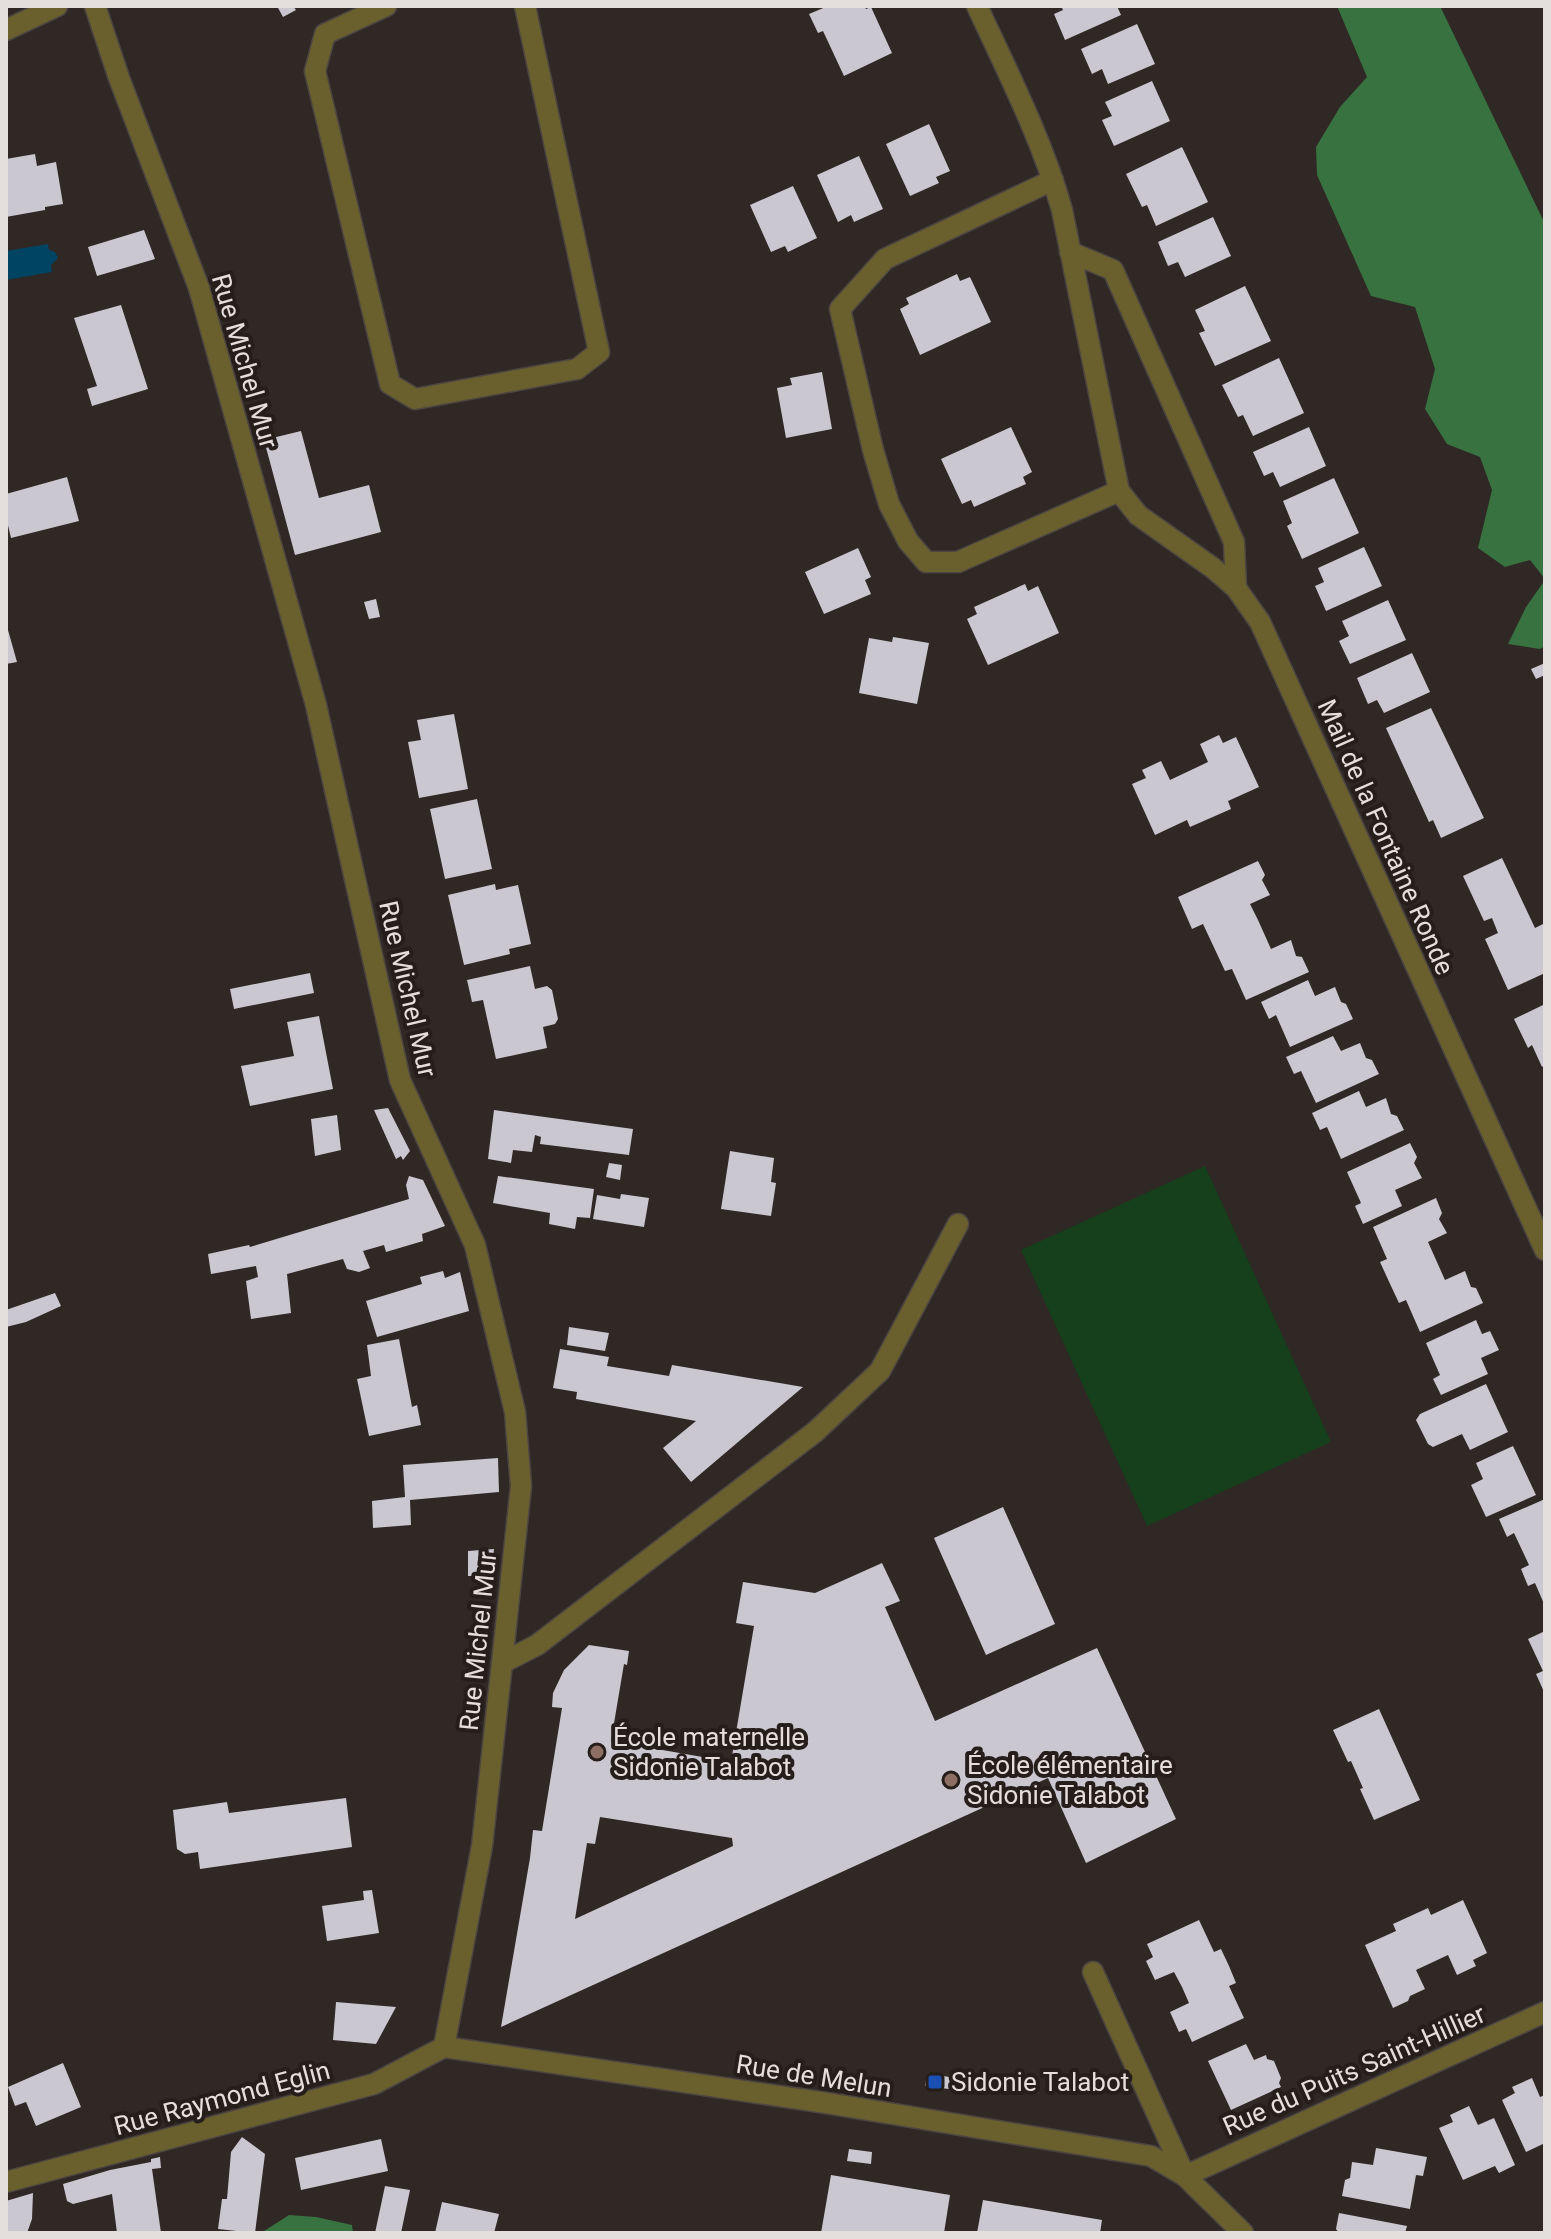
<svg xmlns="http://www.w3.org/2000/svg" width="1551" height="2239" font-family="Roboto,sans-serif">
  <style>
    .green { fill: #163f1c }
    .forest { fill: #387240 }
    .water { fill: #004463 }
    .building { fill: #cac7d0; fill-rule: evenodd }
    .lines { fill: none; stroke-linecap: round; stroke-linejoin: round }
    .minor-casing { stroke: #4c4542; stroke-width: 23 }
    .tertiary-casing { stroke: #4c4542; stroke-width: 23 }
    .minor { stroke: #6a602d; stroke-width: 20 }
    .tertiary { stroke: #6a602d; stroke-width: 20 }
    .education-dot { fill: #8d6e63; stroke: #251e1b; stroke-width: 3 }
    .transit-dot { fill: #1a4fb4; stroke: #251e1b; stroke-width: 3 }
    .labels { text-anchor: middle; dominant-baseline: central; stroke-width: 8; stroke-linejoin: round; paint-order: stroke }
    .street-label { font-size: 26px; fill: #e4dfdd; stroke: #251e1b }
    .poi-label { font-size: 26px; fill: #e4dfdd; stroke: #251e1b; text-anchor: start }
  </style>
  <rect width="100%" height="100%" fill="#2f2824"/>
  <path class="green" d="M 1205,1166 L 1331,1442 L 1147,1526 L 1021,1250 Z"/>
  <path class="forest" d="M 1337,6 L 1440,6 L 1545,224 L 1545,579 L 1530,560 L 1505,567 L 1478,548 L 1492,490 L 1480,457 L 1447,444 L 1425,409 L 1435,369 L 1415,307 L 1371,296 L 1317,175 L 1316,147 L 1340,107 L 1367,77 Z
    M 1545,580 L 1545,646 L 1540,649 L 1508,644 L 1526,607 Z
    M 289,2215 L 316,2217 L 352,2225 L 353,2233 L 261,2233 Z"/>
  <path class="water" d="M 48,244 L 49,250 L 55,252 L 58,258 L 51,265 L 52,272 L 6,280 L 6,251 Z"/>
  <path class="building" d="M 277,6 L 293,6 L 296,10 L 283,17 Z
    M 828,6 L 864,6 L 866,9 L 871,7 L 892,53 L 844,76 L 823,31 L 818,33 L 809,14 Z
    M 1061,6 L 1117,6 L 1121,15 L 1065,40 L 1054,14 L 1063,10 Z
    M 1137,24 L 1155,64 L 1108,84 L 1102,69 L 1092,74 L 1081,49 Z
    M 1152,81 L 1170,121 L 1114,146 L 1102,120 L 1112,116 L 1105,102 Z
    M 929,124 L 950,171 L 936,177 L 939,183 L 910,196 L 886,144 Z
    M 1182,147 L 1208,202 L 1156,226 L 1147,205 L 1142,207 L 1126,174 Z
    M 35,154 L 37,166 L 56,162 L 63,204 L 45,207 L 45,210 L 6,217 L 6,159 Z
    M 859,156 L 883,209 L 854,222 L 851,215 L 838,222 L 817,175 Z
    M 793,186 L 817,238 L 788,252 L 785,246 L 771,252 L 750,205 Z
    M 1213,217 L 1231,256 L 1185,277 L 1178,262 L 1168,266 L 1158,242 Z
    M 144,230 L 155,259 L 97,276 L 88,247 Z
    M 957,274 L 960,281 L 970,277 L 991,322 L 920,355 L 900,309 L 909,304 L 906,298 Z
    M 1245,286 L 1271,341 L 1215,366 L 1199,333 L 1205,331 L 1195,310 Z
    M 121,305 L 148,389 L 92,406 L 87,389 L 97,386 L 74,318 Z
    M 1279,358 L 1304,413 L 1253,436 L 1243,415 L 1238,417 L 1222,385 Z
    M 822,372 L 832,429 L 786,438 L 777,388 L 792,385 L 790,378 Z
    M 1011,427 L 1032,472 L 1023,477 L 1026,484 L 974,507 L 971,500 L 962,504 L 941,459 Z
    M 1309,427 L 1326,466 L 1280,487 L 1273,472 L 1264,476 L 1253,452 Z
    M 301,431 L 319,498 L 369,485 L 381,532 L 295,555 L 264,440 Z
    M 67,477 L 79,521 L 11,538 L 6,517 L 6,494 Z
    M 1334,478 L 1359,533 L 1302,559 L 1287,526 L 1292,523 L 1283,501 Z
    M 1364,547 L 1382,586 L 1326,611 L 1315,586 L 1324,582 L 1318,568 Z
    M 858,548 L 871,577 L 865,580 L 871,594 L 824,614 L 805,572 Z
    M 1025,584 L 1028,591 L 1038,586 L 1059,633 L 988,665 L 967,619 L 977,614 L 974,607 Z
    M 376,599 L 380,617 L 369,619 L 364,602 Z
    M 1388,600 L 1406,640 L 1350,664 L 1339,641 L 1349,636 L 1342,621 Z
    M 6,623 L 17,662 L 6,664 Z
    M 893,637 L 929,643 L 917,704 L 859,693 L 869,638 L 892,642 Z
    M 1412,653 L 1430,692 L 1384,713 L 1377,700 L 1368,704 L 1357,678 Z
    M 1545,663 L 1545,675 L 1536,679 L 1531,669 Z
    M 1431,708 L 1484,818 L 1441,838 L 1433,820 L 1429,822 L 1386,728 Z
    M 454,714 L 468,789 L 419,798 L 408,742 L 421,740 L 417,720 Z
    M 1219,735 L 1223,743 L 1236,737 L 1259,787 L 1228,801 L 1231,809 L 1190,827 L 1187,820 L 1155,835 L 1132,784 L 1146,778 L 1142,770 L 1161,761 L 1170,780 L 1208,762 L 1200,744 Z
    M 477,799 L 492,869 L 445,879 L 430,809 Z
    M 1502,858 L 1535,928 L 1545,923 L 1545,973 L 1508,990 L 1485,939 L 1498,933 L 1492,918 L 1484,921 L 1463,876 Z
    M 1258,861 L 1265,875 L 1262,880 L 1270,895 L 1250,904 L 1258,920 L 1271,949 L 1291,940 L 1296,956 L 1302,957 L 1309,972 L 1246,1000 L 1232,969 L 1225,971 L 1203,924 L 1192,929 L 1178,897 Z
    M 495,884 L 496,890 L 518,885 L 531,944 L 509,949 L 510,954 L 464,965 L 448,895 Z
    M 530,966 L 535,989 L 547,986 L 552,990 L 558,1019 L 555,1024 L 543,1027 L 547,1048 L 496,1059 L 483,1000 L 472,1002 L 467,980 Z
    M 310,973 L 314,993 L 234,1009 L 230,989 Z
    M 1308,980 L 1315,996 L 1335,987 L 1341,1002 L 1346,1004 L 1353,1019 L 1290,1047 L 1276,1015 L 1269,1019 L 1261,1002 Z
    M 1545,1004 L 1545,1065 L 1542,1067 L 1532,1045 L 1528,1048 L 1514,1019 Z
    M 319,1016 L 333,1089 L 250,1106 L 241,1066 L 294,1056 L 287,1022 Z
    M 1333,1036 L 1341,1051 L 1360,1043 L 1366,1058 L 1372,1060 L 1379,1074 L 1316,1103 L 1301,1071 L 1294,1074 L 1286,1057 Z
    M 1359,1091 L 1366,1107 L 1386,1098 L 1391,1114 L 1397,1116 L 1404,1130 L 1341,1159 L 1327,1127 L 1320,1130 L 1312,1113 Z
    M 388,1108 L 410,1151 L 403,1160 L 401,1156 L 396,1159 L 374,1110 Z
    M 494,1110 L 633,1129 L 629,1155 L 540,1144 L 541,1137 L 535,1135 L 532,1152 L 513,1150 L 511,1163 L 488,1159 Z
    M 337,1115 L 341,1150 L 315,1156 L 311,1119 Z
    M 1410,1143 L 1417,1157 L 1414,1163 L 1422,1178 L 1395,1190 L 1402,1206 L 1363,1224 L 1355,1206 L 1361,1203 L 1347,1172 Z
    M 730,1151 L 774,1158 L 771,1182 L 776,1183 L 771,1216 L 721,1209 Z
    M 609,1163 L 622,1165 L 620,1180 L 606,1177 Z
    M 409,1176 L 423,1180 L 445,1226 L 422,1234 L 423,1241 L 386,1252 L 384,1245 L 363,1251 L 370,1268 L 359,1272 L 347,1269 L 343,1259 L 287,1274 L 291,1313 L 251,1319 L 246,1281 L 258,1277 L 256,1266 L 211,1274 L 208,1254 L 249,1245 L 250,1247 L 409,1199 L 406,1185 Z
    M 498,1176 L 594,1189 L 590,1218 L 577,1217 L 575,1229 L 549,1224 L 550,1213 L 493,1203 Z
    M 621,1194 L 649,1198 L 644,1227 L 593,1219 L 597,1195 L 620,1199 Z
    M 1436,1198 L 1442,1213 L 1439,1219 L 1447,1233 L 1428,1242 L 1445,1280 L 1465,1271 L 1471,1287 L 1476,1288 L 1483,1303 L 1420,1332 L 1406,1300 L 1399,1303 L 1391,1286 L 1380,1262 L 1387,1259 L 1373,1227 Z
    M 443,1271 L 445,1278 L 460,1272 L 469,1311 L 377,1337 L 366,1301 L 422,1284 L 420,1277 Z
    M 55,1293 L 61,1306 L 26,1322 L 6,1327 L 6,1310 Z
    M 1476,1320 L 1482,1334 L 1490,1331 L 1499,1350 L 1481,1358 L 1488,1374 L 1441,1395 L 1433,1379 L 1440,1375 L 1426,1343 Z
    M 569,1327 L 609,1333 L 605,1351 L 567,1345 Z
    M 399,1339 L 412,1407 L 417,1405 L 421,1425 L 369,1436 L 357,1379 L 371,1376 L 367,1345 Z
    M 560,1349 L 609,1357 L 607,1366 L 669,1376 L 672,1365 L 803,1387 L 691,1482 L 663,1448 L 696,1421 L 576,1399 L 577,1392 L 553,1388 Z
    M 1486,1384 L 1508,1432 L 1470,1450 L 1462,1434 L 1433,1447 L 1428,1444 L 1416,1420 L 1420,1414 Z
    M 1513,1446 L 1536,1495 L 1486,1517 L 1471,1485 L 1483,1479 L 1476,1463 Z
    M 498,1458 L 499,1492 L 410,1500 L 411,1525 L 373,1528 L 372,1501 L 405,1497 L 403,1465 Z
    M 1545,1499 L 1545,1606 L 1535,1583 L 1528,1586 L 1521,1569 L 1529,1565 L 1514,1533 L 1507,1537 L 1499,1519 Z
    M 1003,1507 L 1055,1624 L 986,1655 L 934,1538 Z
    M 494,1549 L 491,1576 L 468,1576 L 468,1551 Z
    M 882,1563 L 900,1601 L 885,1607 L 935,1721 L 1097,1648 L 1176,1819 L 1086,1863 L 1048,1778 L 501,2027 L 530,1858 L 533,1830 L 542,1831 L 562,1708 L 552,1707 L 553,1693 L 564,1670 L 589,1645 L 629,1651 L 627,1665 L 624,1664 L 611,1741 L 731,1762 L 754,1626 L 736,1623 L 743,1582 L 815,1593 ZM 600,1817 L 732,1838 L 733,1846 L 575,1919 L 587,1843 L 595,1844 Z
    M 1545,1631 L 1545,1694 L 1536,1674 L 1543,1671 L 1528,1639 Z
    M 1379,1709 L 1420,1800 L 1374,1820 L 1360,1789 L 1363,1788 L 1351,1761 L 1348,1762 L 1333,1730 Z
    M 346,1798 L 352,1847 L 200,1869 L 198,1852 L 185,1854 L 177,1849 L 173,1810 L 227,1802 L 229,1813 Z
    M 372,1890 L 379,1933 L 327,1941 L 322,1906 L 364,1900 L 363,1891 Z
    M 1463,1900 L 1487,1953 L 1473,1960 L 1476,1966 L 1457,1975 L 1448,1955 L 1416,1970 L 1425,1989 L 1410,1996 L 1408,2001 L 1393,2008 L 1365,1945 L 1396,1931 L 1393,1924 L 1428,1908 L 1431,1915 Z
    M 1199,1920 L 1214,1952 L 1221,1949 L 1229,1966 L 1236,1983 L 1229,1986 L 1244,2018 L 1192,2042 L 1186,2029 L 1179,2032 L 1170,2012 L 1189,2003 L 1182,1987 L 1174,1972 L 1155,1980 L 1146,1961 L 1153,1957 L 1147,1944 Z
    M 336,2002 L 396,2007 L 376,2044 L 333,2040 Z
    M 1246,2044 L 1254,2060 L 1266,2055 L 1267,2059 L 1274,2061 L 1281,2078 L 1279,2083 L 1281,2087 L 1231,2110 L 1208,2061 Z
    M 63,2063 L 81,2107 L 36,2126 L 26,2102 L 15,2106 L 8,2087 Z
    M 927,2074 L 950,2077 L 949,2089 L 925,2086 Z
    M 1532,2078 L 1540,2097 L 1545,2095 L 1545,2143 L 1526,2152 L 1502,2100 L 1515,2093 L 1512,2087 Z
    M 1469,2106 L 1478,2125 L 1494,2118 L 1515,2165 L 1499,2173 L 1495,2166 L 1463,2180 L 1439,2128 L 1453,2122 L 1450,2115 Z
    M 242,2137 L 265,2154 L 255,2233 L 218,2229 L 222,2199 L 227,2199 L 231,2152 Z
    M 381,2139 L 388,2171 L 301,2190 L 295,2158 Z
    M 1376,2148 L 1427,2157 L 1423,2176 L 1416,2175 L 1410,2209 L 1342,2196 L 1345,2180 L 1350,2178 L 1352,2162 L 1373,2165 Z
    M 849,2149 L 872,2152 L 871,2164 L 847,2161 Z
    M 160,2157 L 161,2168 L 152,2169 L 161,2233 L 117,2233 L 112,2194 L 73,2204 L 67,2201 L 63,2184 L 110,2170 L 151,2162 L 151,2159 Z
    M 831,2175 L 950,2195 L 944,2233 L 821,2233 Z
    M 385,2186 L 410,2190 L 401,2233 L 375,2233 Z
    M 33,2193 L 32,2219 L 27,2233 L 6,2233 L 6,2201 Z
    M 983,2200 L 1102,2220 L 1100,2233 L 977,2233 Z
    M 442,2202 L 499,2214 L 494,2233 L 435,2233 Z
    M 1339,2213 L 1407,2226 L 1405,2233 L 1339,2233 L 1336,2229 Z"/>
  <g class="lines">
    <defs>
      <path id="minor" d="M 386,6 L 325,34 L 315,71 L 390,384 L 415,399 L 577,369 L 599,352 L 525,6
        M 977,6 C 1008,73 1042,139 1062,210 L 1119,491 L 1138,515 L 1213,568 L 1236,588 L 1260,622 L 1545,1250
        M 6,30 L 57,6
        M 1053,180 L 885,259 L 840,309 L 873,450 L 889,504 L 908,541 L 926,562 L 958,562 L 1119,491
        M 1070,252 L 1113,270 L 1234,542 L 1236,588
        M 502,1663 L 537,1645 L 815,1432 L 880,1371 L 958,1224
        M 1093,1972 L 1185,2176 L 1545,2012
        M 6,2182 L 374,2084 L 444,2047"/>
      <path id="tertiary" d="M 95,6 L 119,78 L 199,288 L 316,705 L 400,1080 L 475,1245 L 515,1412 L 521,1486 L 502,1663 L 482,1846 L 444,2047 L 820,2102 L 1151,2156 L 1185,2176 L 1243,2233"/>
    </defs>
    <use href="#minor" class="minor-casing"/>
    <use href="#tertiary" class="tertiary-casing"/>
    <use href="#minor" class="minor"/>
    <use href="#tertiary" class="tertiary"/>
  </g>
  <g class="education-dot">
    <circle cx="597" cy="1752" r="8"/>
    <circle cx="951" cy="1780" r="8"/>
  </g>
  <rect class="transit-dot" x="927" y="2074" width="16" height="16" rx="4"/>
  <g class="labels">
    <g class="street-label">
      <text transform="translate(245 361) rotate(74)">Rue Michel Mur</text>
      <text transform="translate(1386 837) rotate(66)">Mail de la Fontaine Ronde</text>
      <text transform="translate(408 989) rotate(77)">Rue Michel Mur</text>
      <text transform="translate(478 1641) rotate(-84)">Rue Michel Mur</text>
      <text transform="translate(1354 2070) rotate(-24)">Rue du Puits Saint-Hillier</text>
      <text transform="translate(814 2076) rotate(9)">Rue de Melun</text>
      <text transform="translate(222 2098) rotate(-15)">Rue Raymond Eglin</text>
    </g>
    <g class="poi-label">
      <text x="613" y="1737">École maternelle<tspan x="613" dy="30">Sidonie Talabot</tspan></text>
      <text x="967" y="1765">École élémentaire<tspan x="967" dy="30">Sidonie Talabot</tspan></text>
      <text x="951" y="2082">Sidonie Talabot</text>
    </g>
  </g>
  <rect width="1551" height="2239" fill="none" stroke="#e4dfdd" stroke-width="16"/>
</svg>
